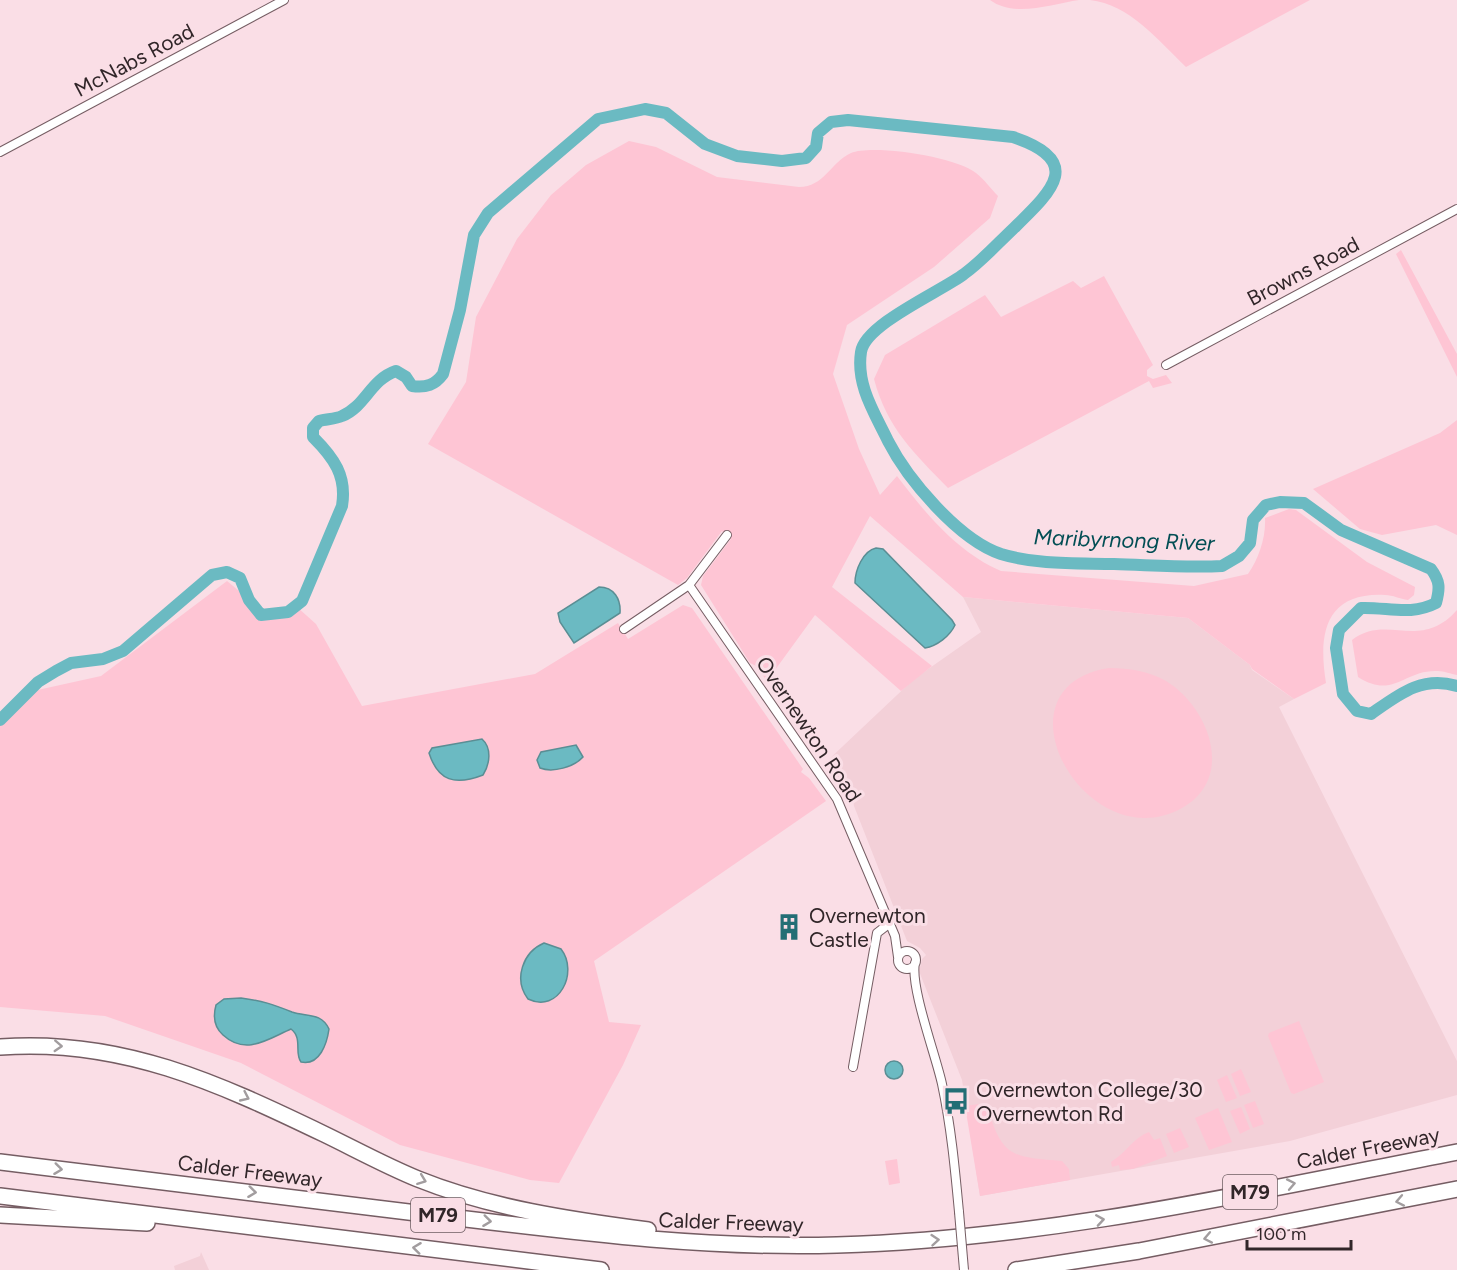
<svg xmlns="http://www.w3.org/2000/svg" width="1457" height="1270" font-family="Figtree,sans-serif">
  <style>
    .built { fill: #f3d0d8 }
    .green { fill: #fec5d4 }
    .water { fill: #6bbac2; stroke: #5a8e94; stroke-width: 1.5 }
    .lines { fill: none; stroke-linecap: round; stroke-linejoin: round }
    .river { stroke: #6bbac2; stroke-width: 12 }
    .street-casing { stroke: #755d63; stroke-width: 10 }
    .highway-casing { stroke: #755d63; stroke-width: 18 }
    .street { stroke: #fff; stroke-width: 8 }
    .highway { stroke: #fff; stroke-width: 15 }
    .street-bridge-casing { stroke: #755d63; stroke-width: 10; stroke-linecap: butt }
    .street-bridge { stroke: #fff; stroke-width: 8 }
    .oneway { stroke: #a29d9f }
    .labels { text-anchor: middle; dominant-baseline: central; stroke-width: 6; stroke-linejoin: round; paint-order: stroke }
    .shield { fill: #fadee6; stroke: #6d5d62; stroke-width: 1.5 }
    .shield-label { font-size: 20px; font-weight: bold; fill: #312629 }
    .street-label { font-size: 21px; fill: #312629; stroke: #fadee6 }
    .poi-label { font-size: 21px; fill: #312629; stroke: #fadee6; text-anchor: start }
    .water-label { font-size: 22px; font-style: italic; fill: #024e54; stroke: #fadee6 }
  </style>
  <rect width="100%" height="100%" fill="#fadee6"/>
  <path class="built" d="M 963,597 L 1188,618 L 1250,665 L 1252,670 L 1294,699 L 1279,707 L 1457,1061 L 1457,1095 L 1290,1141 L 980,1196 L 962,1080 L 919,971 L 922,959 L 926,955 L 920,948 L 907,941 L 854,806 L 852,794 L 845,783 L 839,783 L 825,763 L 914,679 L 981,632 Z
    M 201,1252 L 209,1270 L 175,1270 L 174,1266 L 200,1256 Z"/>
  <path class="green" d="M 990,0 L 1079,0 C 1052,4 1014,18 990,0 Z
    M 1090,0 L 1310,0 L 1186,67 C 1159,41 1129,4 1090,0 Z
    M 629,141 L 656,147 L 717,177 L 799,187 C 824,187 830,163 851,153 C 873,144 957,157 976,173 C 984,179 991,189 998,196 L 990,218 L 934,267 L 847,325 L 833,374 L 859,449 L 880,495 L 897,476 C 925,513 957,552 1001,571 L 1194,586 L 1248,574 C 1259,558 1266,537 1265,518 L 1289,509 L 1296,510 L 1367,562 L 1415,587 L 1414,595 L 1408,600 C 1400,599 1393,595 1385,595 C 1325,592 1318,634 1326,683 L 1294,699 L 1252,669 L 1250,665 L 1188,618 L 963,597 L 870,516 L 832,587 L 932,666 L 901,691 L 815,615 L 767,681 L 756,666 L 750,663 L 701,585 L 703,576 L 731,539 L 722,531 L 687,578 L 678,585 L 428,444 L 466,382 L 476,317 L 517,239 L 551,195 L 586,165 Z
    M 1401,250 L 1457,354 L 1457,377 L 1396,254 Z
    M 1104,276 L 1153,365 L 1147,370 L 1147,376 L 1153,379 L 1166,375 L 1172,383 L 1153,388 L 1149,381 L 948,488 C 914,453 887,428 874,379 L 885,355 L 985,295 L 1001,317 L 1073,281 L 1081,288 Z
    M 1457,420 L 1457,535 L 1436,525 L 1382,535 L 1360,529 L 1313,489 L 1440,433 Z
    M 227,581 L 273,619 L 293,615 L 297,607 L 316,624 L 362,706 L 535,674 L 618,623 L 628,639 L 683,605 L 692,608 L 803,769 L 801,772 L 809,778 L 826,801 L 594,961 L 609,1022 L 641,1025 L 623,1065 L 559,1183 L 530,1180 L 400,1145 L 241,1063 L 105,1016 L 0,1007 L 0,722 L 33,691 L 101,676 Z
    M 1457,610 L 1457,675 C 1451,674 1444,671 1438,671 C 1404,669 1394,700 1358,677 L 1352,640 C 1387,613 1420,652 1457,610 Z
    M 1109,668 C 1129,668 1148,671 1166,681 C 1209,707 1236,778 1182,808 C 1087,861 988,687 1109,668 Z
    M 1299,1021 L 1324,1082 L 1294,1094 L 1291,1093 L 1268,1036 L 1269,1033 Z
    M 1241,1069 L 1251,1092 L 1240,1096 L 1231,1074 Z
    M 1227,1075 L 1237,1098 L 1226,1102 L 1217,1080 Z
    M 1255,1101 L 1264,1124 L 1253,1128 L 1244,1105 Z
    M 986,1103 C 1002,1157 1010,1157 1062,1161 L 1069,1169 L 1070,1180 L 980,1196 L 965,1106 Z
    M 1241,1107 L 1250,1129 L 1240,1134 L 1230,1111 Z
    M 1218,1108 L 1232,1142 L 1209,1150 L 1195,1118 Z
    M 1180,1128 L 1189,1147 L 1174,1153 L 1166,1134 Z
    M 1149,1132 L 1154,1140 L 1160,1138 L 1167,1156 L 1133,1169 L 1120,1170 L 1119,1165 L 1112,1167 L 1111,1162 C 1127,1152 1133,1138 1149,1132 Z
    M 897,1159 L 900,1183 L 889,1185 L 885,1161 Z"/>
  <path class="water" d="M 876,548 L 883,549 L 952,620 L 955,625 C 950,636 937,646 925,648 L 855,583 C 855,570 863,551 876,548 Z
    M 599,587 C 614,587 621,599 620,613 L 574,643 L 560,622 L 558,613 Z
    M 482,739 C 492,748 490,764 483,775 C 455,786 438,781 429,753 L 432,748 Z
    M 576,745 L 583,757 C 574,767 553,773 540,768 L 537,760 L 541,752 Z
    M 544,943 L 561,949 C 579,972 559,1014 528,999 C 513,979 523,952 544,943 Z
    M 241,998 C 263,1001 272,1004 292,1012 C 306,1017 321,1012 329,1029 C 327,1043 320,1066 301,1062 C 294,1053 303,1038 291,1029 C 268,1039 246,1056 223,1035 C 214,1027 213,1016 216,1005 L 224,999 Z
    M885 1070a9 9 0 1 1 18 0a9 9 0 1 1-18 0Z"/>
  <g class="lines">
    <path class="river" d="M 0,720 L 38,682 L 56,671 L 71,663 L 103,659 L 123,651 L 212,575 L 227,572 L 240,578 L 249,600 L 261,615 L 288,612 L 302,601 L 342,506 C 347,476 334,458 313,437 L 313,428 L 319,421 C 326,419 336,419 342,416 C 366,406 370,380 396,371 L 406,377 L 412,386 C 426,388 435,385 443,374 L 460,310 L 474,235 L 488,213 L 598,119 L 645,109 L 666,113 L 705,144 L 737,156 L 782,161 L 806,158 L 816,147 L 818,133 L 831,122 L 848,120 L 1013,137 C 1085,161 1052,191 1014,228 C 998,243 982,261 964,274 C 942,291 865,324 861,352 C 856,385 874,412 888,441 C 908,480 959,540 1001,554 C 1037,565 1077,563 1114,564 C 1150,565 1187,568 1222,566 L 1239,556 L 1250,543 L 1253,520 L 1266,505 L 1280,502 L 1304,503 L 1341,530 L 1431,569 C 1440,581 1440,588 1436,603 C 1411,616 1388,607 1361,608 L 1339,630 L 1336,648 L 1343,694 L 1357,711 L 1371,714 C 1398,695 1422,675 1457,686"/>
    <defs>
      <path id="street" d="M 0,152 L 284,0
        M 1166,365 L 1457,209
        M 689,585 L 837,799 L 895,936 L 898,957
        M 624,629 L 689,585 L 727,535
        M898 960a9 9 0 1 1 18 0a9 9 0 1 1-18 0Z
        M 915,963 C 910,987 936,1056 942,1084 C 951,1126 955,1169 959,1212
        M 853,1067 L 877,933 L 890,923"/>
      <path id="highway" d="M 0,1047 C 121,1038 218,1083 324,1134 C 355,1149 386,1166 418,1179 C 490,1208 571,1220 648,1230
        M 0,1162 C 144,1179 288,1197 433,1215 C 567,1231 701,1249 837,1245 C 1047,1239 1252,1192 1457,1152
        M 0,1196 L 601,1270
        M 0,1215 L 147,1223
        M 1016,1270 L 1139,1251 L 1457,1189"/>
    </defs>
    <use href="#street" class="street-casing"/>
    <use href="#highway" class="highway-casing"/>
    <use href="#street" class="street"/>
    <use href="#highway" class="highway"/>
    <defs>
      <path id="street-bridge" d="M 959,1212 L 964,1270"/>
    </defs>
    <use href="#street-bridge" class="street-bridge-casing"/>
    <use href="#street-bridge" class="street-bridge"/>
  </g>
  <defs><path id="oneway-chevron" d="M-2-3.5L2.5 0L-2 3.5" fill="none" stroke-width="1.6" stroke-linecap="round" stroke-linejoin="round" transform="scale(1.5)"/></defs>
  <g class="oneway">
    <use href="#oneway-chevron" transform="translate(58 1046) rotate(3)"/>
    <use href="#oneway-chevron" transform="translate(245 1097) rotate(25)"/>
    <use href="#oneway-chevron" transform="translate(58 1169) rotate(7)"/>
    <use href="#oneway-chevron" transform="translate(422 1180) rotate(21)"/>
    <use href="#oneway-chevron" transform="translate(1291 1184) rotate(-11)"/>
    <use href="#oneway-chevron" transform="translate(252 1192) rotate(7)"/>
    <use href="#oneway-chevron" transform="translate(1400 1201) rotate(169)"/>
    <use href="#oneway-chevron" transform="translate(1100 1220) rotate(-9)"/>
    <use href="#oneway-chevron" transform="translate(487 1221) rotate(7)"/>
    <use href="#oneway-chevron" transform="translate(1208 1238) rotate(169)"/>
    <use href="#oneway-chevron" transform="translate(935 1240) rotate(-5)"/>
    <use href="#oneway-chevron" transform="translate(417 1248) rotate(-173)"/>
  </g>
  <defs>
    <symbol id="building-bare" viewBox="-9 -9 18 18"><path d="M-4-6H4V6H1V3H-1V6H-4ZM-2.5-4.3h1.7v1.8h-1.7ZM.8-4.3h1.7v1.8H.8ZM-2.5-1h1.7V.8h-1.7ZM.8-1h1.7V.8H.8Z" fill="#236e75" stroke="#fadee6" stroke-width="2.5" paint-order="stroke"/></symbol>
    <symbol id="bus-bare" viewBox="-9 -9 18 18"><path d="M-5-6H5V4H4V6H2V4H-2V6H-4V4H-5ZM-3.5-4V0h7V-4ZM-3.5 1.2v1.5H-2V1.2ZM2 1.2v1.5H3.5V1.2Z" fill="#236e75" stroke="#fadee6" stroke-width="2.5" paint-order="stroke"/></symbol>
  </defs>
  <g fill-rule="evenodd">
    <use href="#building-bare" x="770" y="908" width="38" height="38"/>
    <use href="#bus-bare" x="937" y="1082" width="38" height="38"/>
  </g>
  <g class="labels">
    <g class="shield">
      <rect x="1223" y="1175" width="54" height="34" rx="4.5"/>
      <rect x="411" y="1198" width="54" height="34" rx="4.5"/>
    </g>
    <g class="shield-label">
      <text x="1250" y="1192">M79</text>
      <text x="438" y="1215">M79</text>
    </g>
    <g class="street-label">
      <text transform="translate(134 60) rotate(-28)">McNabs Road</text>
      <text transform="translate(1303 271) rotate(-28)">Browns Road</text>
      <text transform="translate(809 729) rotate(56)">Overnewton Road</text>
      <text transform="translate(1368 1148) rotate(-11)">Calder Freeway</text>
      <text transform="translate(250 1171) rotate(7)">Calder Freeway</text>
      <text transform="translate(731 1222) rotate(2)">Calder Freeway</text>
    </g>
    <g class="poi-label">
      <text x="809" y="915">Overnewton<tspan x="809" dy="24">Castle</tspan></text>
      <text x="976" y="1089">Overnewton College/30<tspan x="976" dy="24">Overnewton Rd</tspan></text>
    </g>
    <g class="water-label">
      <text transform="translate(1124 540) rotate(2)">Maribyrnong River</text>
    </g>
  </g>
  <path d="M1247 1240v9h104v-9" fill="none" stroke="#312629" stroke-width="3"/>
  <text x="1256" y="1240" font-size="18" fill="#312629" stroke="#fadee6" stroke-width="4.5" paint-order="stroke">100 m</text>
</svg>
